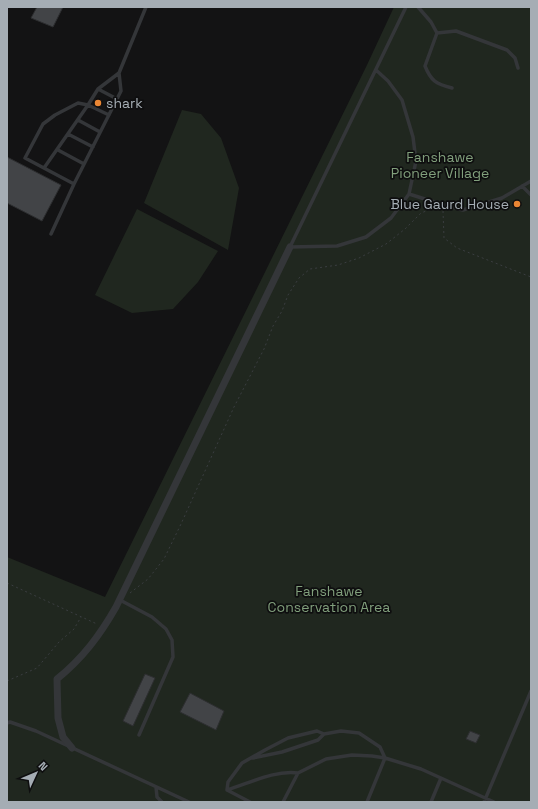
<svg xmlns="http://www.w3.org/2000/svg" width="538" height="809" font-family="'Space Grotesk',sans-serif">
  <style>
    .green { fill: #20271f }
    .building { fill: #424447; stroke: #2d2e30 }
    .lines { fill: none; stroke-linecap: round; stroke-linejoin: round }
    .path { stroke: #3a3d40; stroke-width: 1; stroke-dasharray: 2 3; stroke-linecap: butt }
    .lane { stroke: #343639; stroke-width: 3.5 }
    .street { stroke: #343639; stroke-width: 7 }
    .poi-dot { fill: #eb8734; stroke: #0e0e0f; stroke-width: 1.5 }
    .labels { text-anchor: middle; dominant-baseline: central; stroke-width: 3.5; stroke-linejoin: round; paint-order: stroke }
    .poi-label { font-size: 14px; fill: #a5adb4; stroke: #0e0e0f; text-anchor: start }
    .park-label { font-size: 14px; fill: #819f7c; stroke: #0e0e0f }
  </style>
  <rect width="100%" height="100%" fill="#131314"/>
  <path class="green" d="M 394,7 L 531,7 L 531,802 L 7,802 L 7,557 L 105,597 L 367,65 Z
    M 182,110 L 201,114 L 221,138 L 239,188 L 228,250 L 144,203 Z
    M 137,209 L 218,251 L 198,282 L 173,309 L 132,313 L 95,295 Z"/>
  <path class="building" d="M 37,7 L 63,7 L 53,27 L 31,18 Z
    M 7,157 L 61,185 L 42,221 L 7,203 Z
    M 145,674 L 155,678 L 133,726 L 123,721 Z
    M 190,693 L 224,711 L 216,730 L 180,712 Z
    M 470,731 L 480,735 L 476,743 L 466,739 Z"/>
  <g class="lines">
    <path class="path" d="M 443,211 L 444,238 L 457,248 L 531,277
      M 7,583 L 97,624
      M 130,593 L 148,579 L 164,559 L 181,524 L 234,407 L 264,349 L 273,326 L 282,311 L 288,295 L 299,278 L 310,269 L 338,265 L 359,258 L 386,244 L 405,229 L 421,213 L 434,208
      M 7,681 L 37,668 L 59,642 L 74,629 L 81,617"/>
    <path class="lane" d="M 418,7 L 431,22 L 437,33 L 425,66 C 431,81 436,84 452,88
      M 437,33 L 456,31 L 507,50 L 515,58 L 518,68
      M 376,70 L 388,81 L 402,100 L 413,137 L 416,161 L 409,194 L 391,218 L 366,237 L 337,246 L 290,247 L 406,7
      M 98,89 L 117,99
      M 78,120 L 100,132
      M 68,134 L 93,147
      M 58,150 L 84,164
      M 44,168 L 88,105 L 109,115
      M 74,184 L 121,91 L 119,73 L 146,7
      M 522,186 L 531,195
      M 409,194 L 444,205 L 463,210 L 502,198 L 531,181
      M 51,234 L 74,184 L 25,158 L 43,124 L 55,115 L 78,103 L 88,105 L 98,89 L 119,73
      M 120,600 L 152,617 L 166,629 L 172,640 L 173,657 L 139,735
      M 7,723 L 10,722 L 36,731 L 189,802
      M 324,734 L 341,731 L 359,733 L 380,747 L 385,758 L 367,802
      M 156,787 L 157,797 L 162,802
      M 227,790 C 250,783 274,770 298,773
      M 250,802 L 227,790 L 228,782 L 242,763 L 265,750 L 288,738 L 317,731 L 324,734 L 318,740 L 282,752 L 253,758
      M 283,802 L 298,773 L 326,759 L 352,755 L 372,756 L 385,758 L 421,769 L 494,802
      M 431,802 L 441,778
      M 484,802 L 531,691"/>
    <path class="street" d="M 72,748 L 63,737 L 58,718 L 57,679 C 83,658 100,635 116,607 L 290,247"/>
  </g>
  <g class="poi-dot">
    <circle cx="98" cy="103" r="4"/>
    <circle cx="517" cy="204" r="4"/>
  </g>
  <g class="labels">
    <g class="poi-label">
      <text x="106" y="103">shark</text>
      <text x="509" y="204" text-anchor="end">Blue Gaurd House</text>
    </g>
    <g class="park-label">
      <text x="440" y="157">Fanshawe<tspan x="440" dy="16">Pioneer Village</tspan></text>
      <text x="329" y="591">Fanshawe<tspan x="329" dy="16">Conservation Area</tspan></text>
    </g>
  </g>
  <rect width="538" height="809" fill="none" stroke="#a5adb4" stroke-width="16"/>
  <g transform="translate(36 773) rotate(46)" stroke="#0e0e0f" stroke-width="3" paint-order="stroke">
  <path d="M0-3L7 15L0 10L-7 15Z" fill="#a5adb4"/>
  <text y="-6" font-size="11" font-weight="bold" text-anchor="middle" fill="#a5adb4">N</text>
  </g>
</svg>
